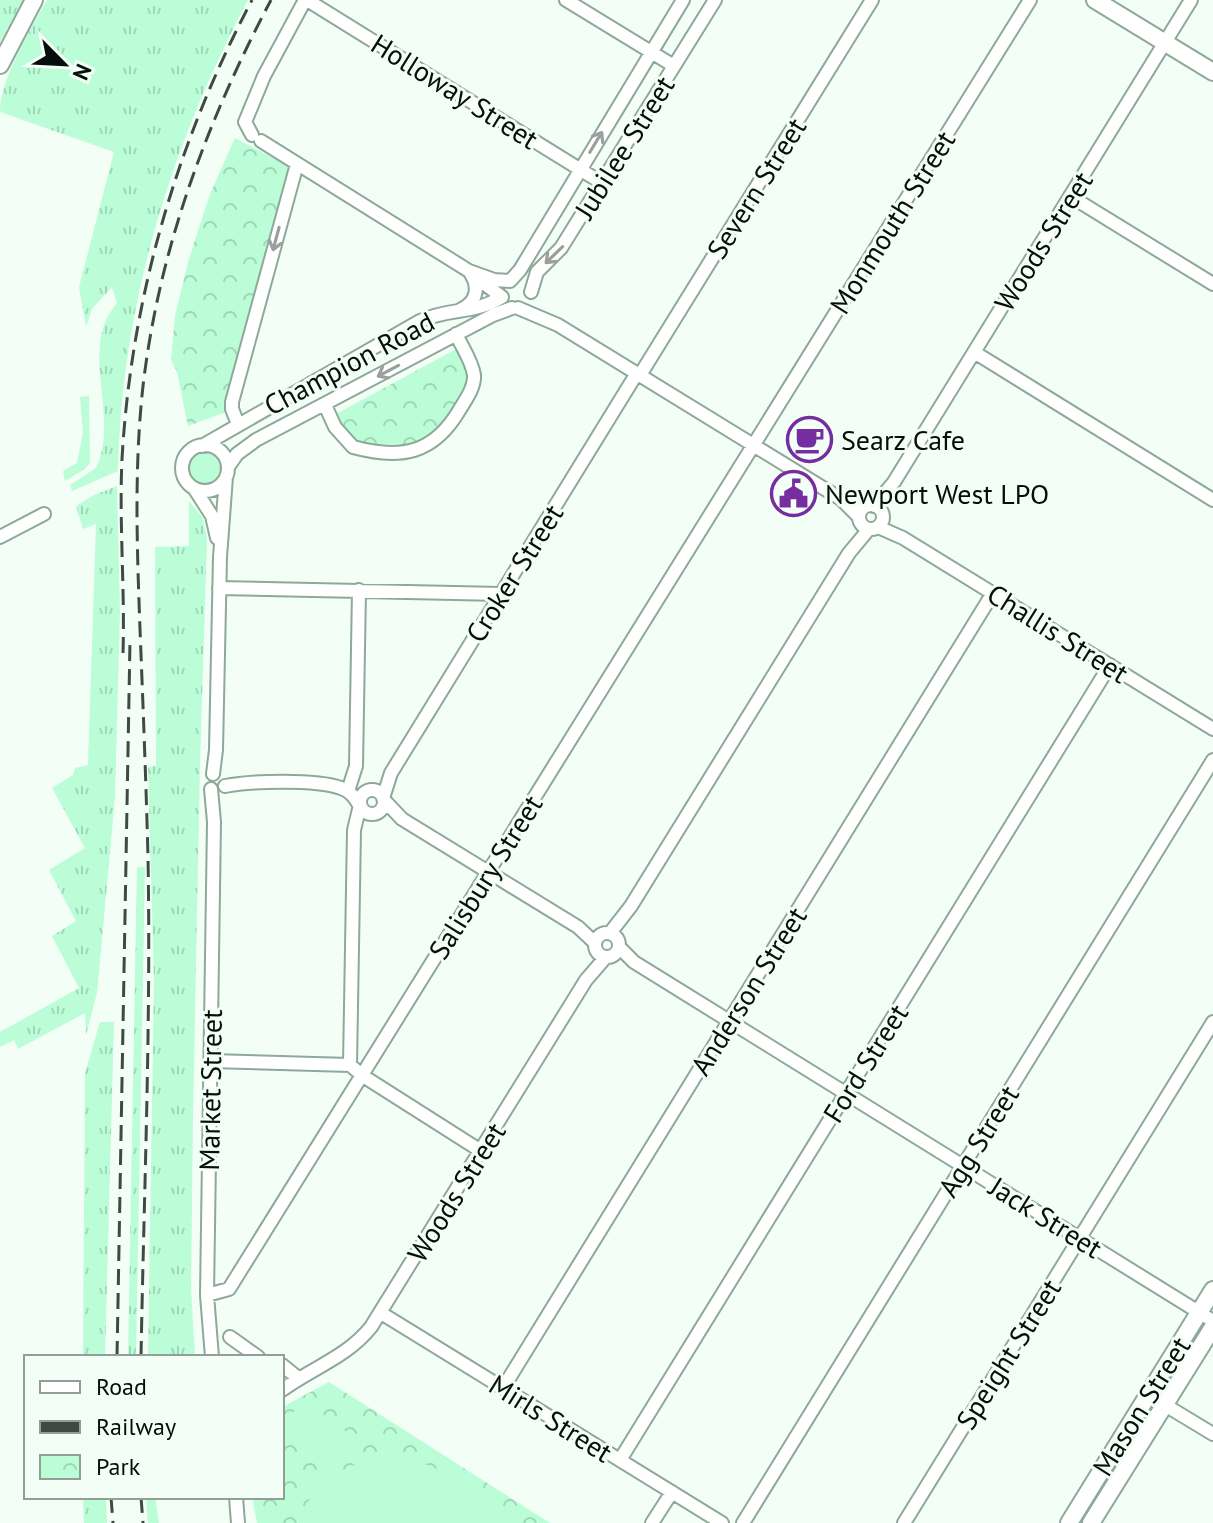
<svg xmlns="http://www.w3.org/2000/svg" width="1213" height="1523" font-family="'PT Sans',sans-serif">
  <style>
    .grass { fill: url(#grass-tufts) }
    .park { fill: url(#park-crowns) }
    .garden { fill: #bafdd7 }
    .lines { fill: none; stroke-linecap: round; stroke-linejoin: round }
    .minor-casing { stroke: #8ea999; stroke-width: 16 }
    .tertiary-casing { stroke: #8ea999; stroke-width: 20 }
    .minor { stroke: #fff; stroke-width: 12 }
    .tertiary { stroke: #fff; stroke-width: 16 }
    .rail { stroke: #404a44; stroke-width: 3; stroke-dasharray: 16 8; stroke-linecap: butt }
    .oneway { stroke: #9b9f9d }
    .labels { text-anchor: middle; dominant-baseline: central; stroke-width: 6; stroke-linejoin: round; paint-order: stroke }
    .street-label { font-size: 28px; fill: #050e09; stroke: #f3fef7 }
    .poi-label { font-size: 28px; fill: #050e09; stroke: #f3fef7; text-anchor: start }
  </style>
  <defs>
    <pattern id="grass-tufts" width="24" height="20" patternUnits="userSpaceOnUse" patternTransform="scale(2)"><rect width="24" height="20" fill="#bafdd7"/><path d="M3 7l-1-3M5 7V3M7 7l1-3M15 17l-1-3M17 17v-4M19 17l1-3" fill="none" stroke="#9ed8b7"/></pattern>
    <pattern id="park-crowns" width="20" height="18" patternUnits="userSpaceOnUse" patternTransform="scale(2)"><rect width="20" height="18" fill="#bafdd7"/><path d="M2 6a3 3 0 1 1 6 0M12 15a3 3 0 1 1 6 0" fill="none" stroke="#9ed8b7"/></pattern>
  </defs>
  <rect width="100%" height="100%" fill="#f3fef7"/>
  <path class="grass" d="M 0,0 L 24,0 L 0,42 Z
    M 47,0 L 248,0 C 171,146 121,305 118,471 L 72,491 L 70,485 L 96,468 C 121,416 77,349 117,303 L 112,287 L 92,309 L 86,327 L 79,287 L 114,152 L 0,112 C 0,79 30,30 47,0 Z
    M189 468a17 17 0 1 1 34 0a17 17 0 1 1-34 0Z
    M 117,486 L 120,611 L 115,797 L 97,993 L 86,1035 L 85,1013 L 18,1049 L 14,1040 L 0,1047 L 0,1032 L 79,988 L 52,936 L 76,921 L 49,870 L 85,848 L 52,788 L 73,775 L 75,768 L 88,765 L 96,524 L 83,529 L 76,506 L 94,495 Z
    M 189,501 L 203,518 L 207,539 L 200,763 L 193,1117 L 191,1289 L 195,1357 L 148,1357 L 154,981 L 148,767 L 156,766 L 155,547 L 189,546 Z
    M 137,867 L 145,867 L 136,1357 L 128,1357 Z
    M 100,1022 L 114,1022 L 105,1357 L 83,1357 L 85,1073 Z
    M 83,1497 L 106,1497 L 107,1523 L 84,1523 Z
    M 146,1497 L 155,1497 L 159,1523 L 148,1523 Z"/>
  <path class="park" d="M 235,138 L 290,167 L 224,413 L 188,426 L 177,372 L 171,360 L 175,316 L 188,262 L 210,194 Z
    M 458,348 L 471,379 L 445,427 L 419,445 L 359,444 L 353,440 L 336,414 Z
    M 329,1382 L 550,1523 L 257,1523 L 252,1497 L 282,1497 L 282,1410 L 286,1405 Z"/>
  <path class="garden" d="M 89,396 L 90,463 L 85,469 L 65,481 L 63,471 L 77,463 L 83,433 L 80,397 Z
    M 303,1399 L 352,1436 L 329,1465 L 282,1428 Z
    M 391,1455 C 435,1464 483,1486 511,1523 L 298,1523 C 313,1480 348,1462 391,1455 Z"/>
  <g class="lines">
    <defs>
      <path id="minor" d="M 307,0 L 602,183
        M 566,0 L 674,66
        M 252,135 L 245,122 L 264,76 L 305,0
        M 261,141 L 469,271 L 494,280 L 510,281
        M 1070,196 L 1213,284
        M 474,276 L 502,297
        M 511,280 L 520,270 L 683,0
        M 531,292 L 537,272 L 561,248 L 715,0
        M 518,308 L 558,325 L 841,499 L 859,517
        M 460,310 C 478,302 480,286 469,271
        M 974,352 L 1213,500
        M 640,375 L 872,0
        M 325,405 L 335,427 L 353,447 C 401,460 434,454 460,409 C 466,399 475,387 474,375 C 472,361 462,347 456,334
        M 238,424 L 232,409 L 232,402 L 297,164
        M182 468a23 23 0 1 1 46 0a23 23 0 1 1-46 0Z
        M 202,446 L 420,321 C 451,307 472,315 502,297
        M 228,467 L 237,454 L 256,440 L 493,315 L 512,308
        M 194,488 L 212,516 L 217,538
        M859 517a12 12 0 1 1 24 0a12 12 0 1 1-24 0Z
        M 874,506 L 894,482 L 1191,0
        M 878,527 L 903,538 L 1213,729
        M 0,537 L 44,514
        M 219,588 L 501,594
        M 213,774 L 216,750 L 220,557 L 226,477
        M 225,786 C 251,781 316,779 341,788 C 350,791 355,797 359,805
        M 211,789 L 214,822 L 207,1295 L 212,1357
        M360 802a12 12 0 1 1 24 0a12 12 0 1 1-24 0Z
        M 348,791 L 356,766 L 359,590
        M 383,798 L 391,773 L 637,373
        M 384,800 L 402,819 L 578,927 L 595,943
        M595 945a12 12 0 1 1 24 0a12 12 0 1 1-24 0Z
        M 610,933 L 631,906 L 849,553 L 869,529
        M 620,948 L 634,962 L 1213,1321
        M 210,1061 L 350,1065 L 363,1076 L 481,1151
        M 350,1065 L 354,830 L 360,805
        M 207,1295 L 229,1289 L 1030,0
        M 381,1313 L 722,1523
        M 230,1337 L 258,1357
        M 282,1365 L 298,1378
        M 503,1388 L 993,593
        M 282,1390 C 312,1368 347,1357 371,1327 L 586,980 L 605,958
        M 1165,1405 L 1213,1434
        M 620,1460 L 1110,665
        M 236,1497 L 238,1523
        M 652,1523 L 672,1492
        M 743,1523 L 1213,760
        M 904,1523 L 1213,1022"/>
      <path id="tertiary" d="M 1095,0 L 1213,72
        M 0,65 L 34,0
        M 1069,1523 L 1213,1290
        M 1091,1523 L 1213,1327"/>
    </defs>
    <use href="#minor" class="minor-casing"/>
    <use href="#tertiary" class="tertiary-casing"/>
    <use href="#minor" class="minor"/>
    <use href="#tertiary" class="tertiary"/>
    <path class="rail" d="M 123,653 C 125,588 119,524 122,459 C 131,298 177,142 252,0
      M 117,1357 L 130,641
      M 141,1357 C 144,1191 151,1024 148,857 C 146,781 143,705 140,629 C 137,548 134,467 143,386 C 159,249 207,121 271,0
      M 111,1497 L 113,1523
      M 141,1497 L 143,1523"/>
  </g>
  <defs><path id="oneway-shaft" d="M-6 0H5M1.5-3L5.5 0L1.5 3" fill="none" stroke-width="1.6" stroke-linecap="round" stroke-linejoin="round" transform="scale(2)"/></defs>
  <g class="oneway">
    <use href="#oneway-shaft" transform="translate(596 142) rotate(-59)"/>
    <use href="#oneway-shaft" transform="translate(276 239) rotate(105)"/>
    <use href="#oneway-shaft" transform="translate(554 255) rotate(136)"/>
    <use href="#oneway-shaft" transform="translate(388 371) rotate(152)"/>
  </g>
  <defs>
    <symbol id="cafe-ring" viewBox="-11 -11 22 22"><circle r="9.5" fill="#f3fef7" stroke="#752da0" stroke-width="1.5"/><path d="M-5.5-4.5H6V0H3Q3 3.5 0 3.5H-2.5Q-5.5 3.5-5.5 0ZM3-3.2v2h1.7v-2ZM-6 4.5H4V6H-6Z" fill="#752da0"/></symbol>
    <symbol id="civic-ring" viewBox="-11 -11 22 22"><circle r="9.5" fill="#f3fef7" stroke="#752da0" stroke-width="1.5"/><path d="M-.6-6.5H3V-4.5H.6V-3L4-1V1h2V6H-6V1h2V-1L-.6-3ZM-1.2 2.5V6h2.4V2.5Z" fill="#752da0"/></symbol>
  </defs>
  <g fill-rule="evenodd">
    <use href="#cafe-ring" x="784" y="414" width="51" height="51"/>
    <use href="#civic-ring" x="768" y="468" width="51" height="51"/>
  </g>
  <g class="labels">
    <g class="street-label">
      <text transform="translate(455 91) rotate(32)">Holloway Street</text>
      <text transform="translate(624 147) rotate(-58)">Jubilee Street</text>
      <text transform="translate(756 188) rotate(-58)">Severn Street</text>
      <text transform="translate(892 222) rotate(-58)">Monmouth Street</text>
      <text transform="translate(1043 241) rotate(-58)">Woods Street</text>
      <text transform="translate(349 363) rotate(-28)">Champion Road</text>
      <text transform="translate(514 573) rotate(-58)">Croker Street</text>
      <text transform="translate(1058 633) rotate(32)">Challis Street</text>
      <text transform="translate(485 877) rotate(-58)">Salisbury Street</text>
      <text transform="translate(748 991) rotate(-58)">Anderson Street</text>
      <text transform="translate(865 1063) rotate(-58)">Ford Street</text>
      <text transform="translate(210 1090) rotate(-89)">Market Street</text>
      <text transform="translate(978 1141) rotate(-58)">Agg Street</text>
      <text transform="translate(456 1192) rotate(-58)">Woods Street</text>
      <text transform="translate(1046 1217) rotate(32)">Jack Street</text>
      <text transform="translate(1008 1354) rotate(-58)">Speight Street</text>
      <text transform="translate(1141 1406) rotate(-58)">Mason Street</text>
      <text transform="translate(551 1418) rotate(32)">Mirls Street</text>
    </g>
    <g class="poi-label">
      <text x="841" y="439">Searz Cafe</text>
      <text x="825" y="493">Newport West LPO</text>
    </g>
  </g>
  <rect x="24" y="1355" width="260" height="144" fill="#f3fef7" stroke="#949e98" stroke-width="2"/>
  <rect x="40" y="1381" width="40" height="12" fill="#ffffff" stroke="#949e98" stroke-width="2"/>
  <text x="96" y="1395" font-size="24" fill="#050e09">Road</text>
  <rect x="40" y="1421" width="40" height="12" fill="#404a44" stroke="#949e98" stroke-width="2"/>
  <text x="96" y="1435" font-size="24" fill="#050e09">Railway</text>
  <rect x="40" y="1455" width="40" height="24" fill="url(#park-crowns)" stroke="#949e98" stroke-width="2"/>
  <text x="96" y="1475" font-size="24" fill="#050e09">Park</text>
  <g transform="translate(64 64) rotate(114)" stroke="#f3fef7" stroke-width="6" paint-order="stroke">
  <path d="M0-6L14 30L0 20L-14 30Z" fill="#050e09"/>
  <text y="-12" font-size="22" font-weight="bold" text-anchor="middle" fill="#050e09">N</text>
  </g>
</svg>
